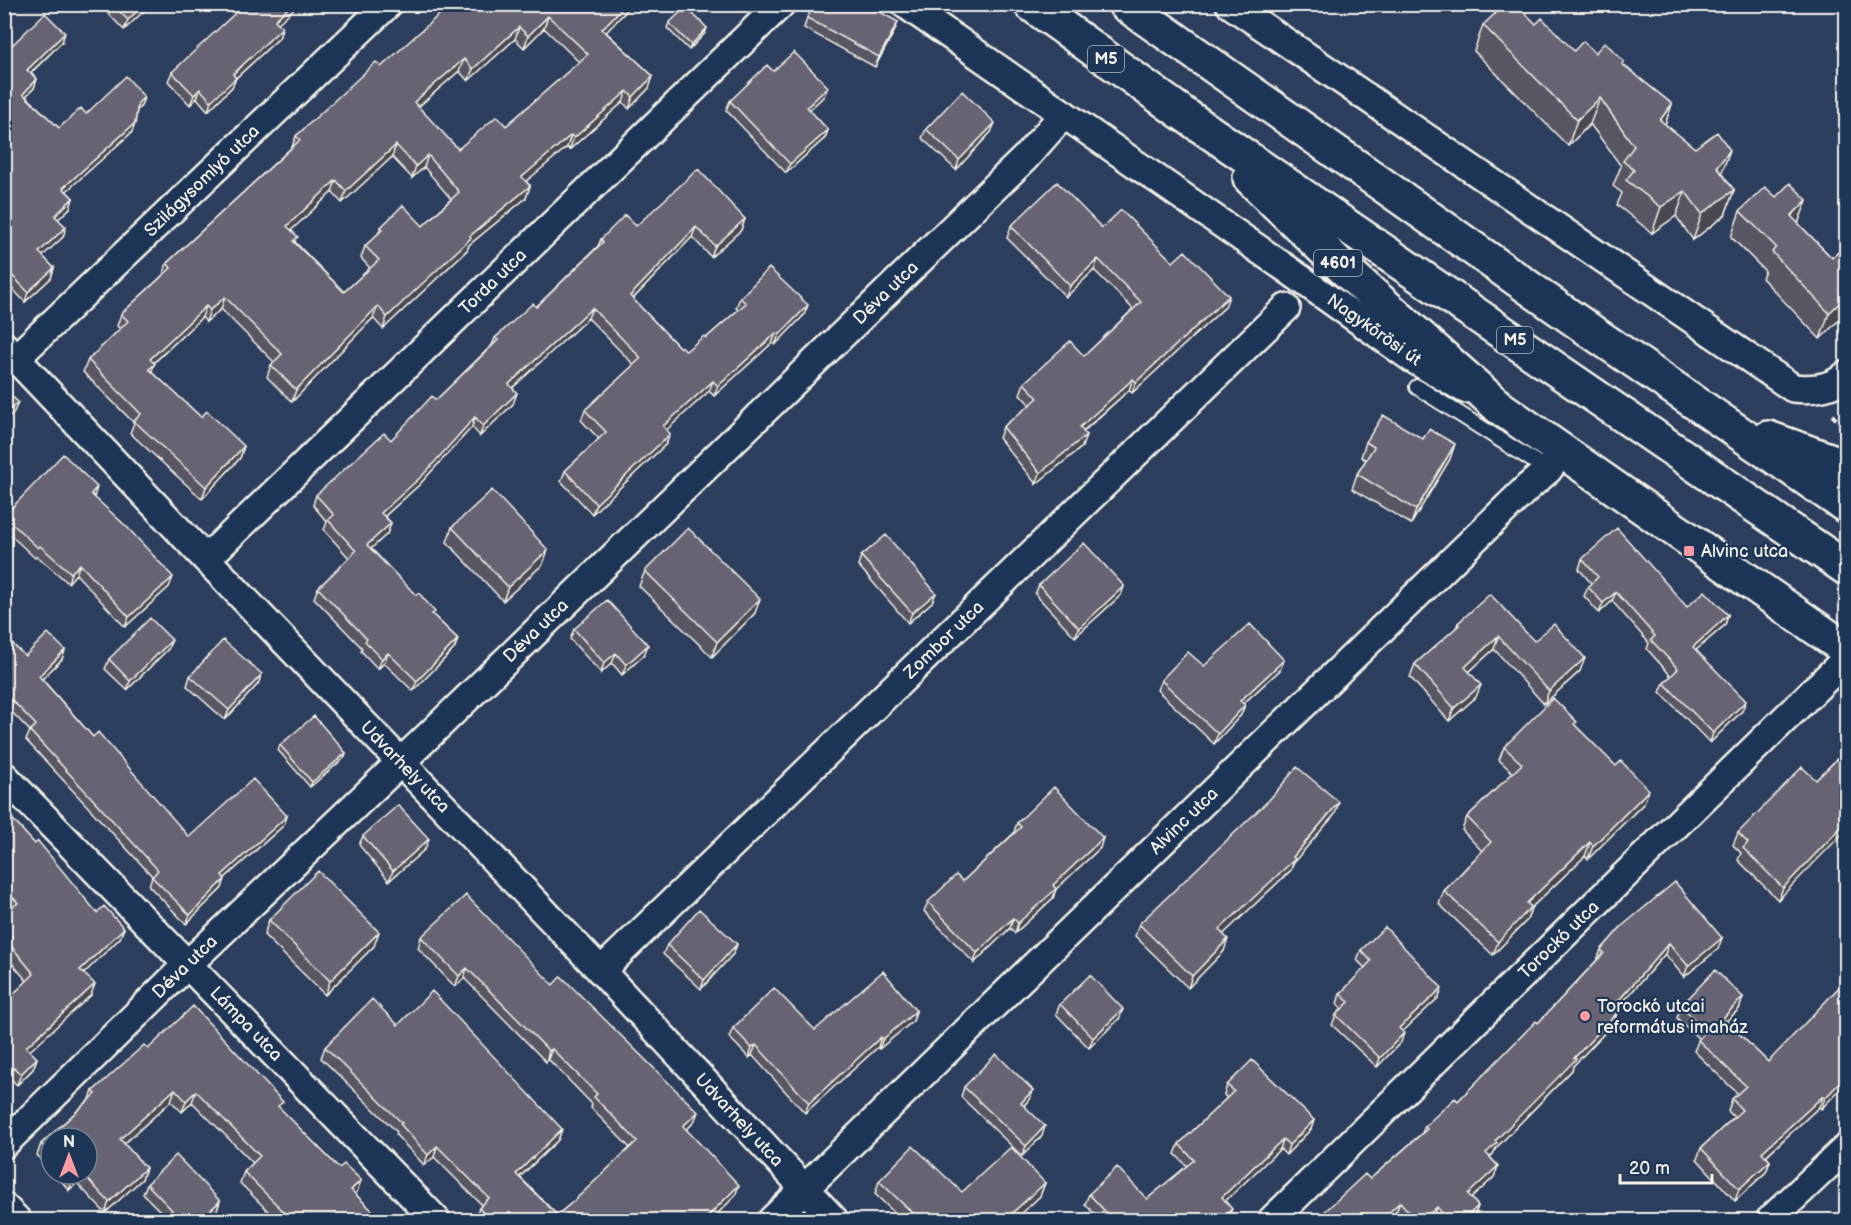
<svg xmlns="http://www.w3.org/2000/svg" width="1851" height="1225" font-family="'Balsamiq Sans',sans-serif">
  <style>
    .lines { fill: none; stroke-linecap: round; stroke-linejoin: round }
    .service-casing { stroke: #f4f1e8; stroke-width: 18 }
    .minor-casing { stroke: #f4f1e8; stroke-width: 32 }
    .secondary-casing { stroke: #f4f1e8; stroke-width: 38 }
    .primary-casing { stroke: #f4f1e8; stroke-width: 38 }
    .path { stroke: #f4f1e8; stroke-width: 4; stroke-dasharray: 6 4.5; stroke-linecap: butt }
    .service { stroke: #1d3557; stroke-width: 14 }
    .minor { stroke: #1d3557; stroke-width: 27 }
    .secondary { stroke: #1d3557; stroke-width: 33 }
    .primary { stroke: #1d3557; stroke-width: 33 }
    .wall { fill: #595663; stroke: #f4f1e8; stroke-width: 1.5; fill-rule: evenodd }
    .shaded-wall { fill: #494650; stroke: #f4f1e8; stroke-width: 1.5 }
    .building { fill: #686473; stroke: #f4f1e8; stroke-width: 1.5; fill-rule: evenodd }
    .poi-dot { fill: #ff9aa2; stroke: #1d3557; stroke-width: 2 }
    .labels { text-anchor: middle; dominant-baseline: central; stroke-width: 4.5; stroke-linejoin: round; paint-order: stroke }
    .shield { fill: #1d3557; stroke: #b4b9bc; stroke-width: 1.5 }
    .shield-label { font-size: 16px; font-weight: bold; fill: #f4f1e8 }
    .street-label { font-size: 18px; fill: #f4f1e8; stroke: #1d3557 }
    .poi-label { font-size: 18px; fill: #f4f1e8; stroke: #1d3557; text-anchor: start }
  </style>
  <rect width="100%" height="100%" fill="#2c3e5d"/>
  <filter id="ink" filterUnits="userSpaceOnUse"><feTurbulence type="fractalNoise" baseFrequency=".0167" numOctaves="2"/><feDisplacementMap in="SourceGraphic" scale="12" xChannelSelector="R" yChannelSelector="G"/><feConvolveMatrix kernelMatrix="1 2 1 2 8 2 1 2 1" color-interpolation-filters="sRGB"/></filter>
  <g filter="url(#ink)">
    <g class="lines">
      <defs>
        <path id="service" d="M 1417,387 L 1548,470"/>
        <path id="minor" d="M 905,4 L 1287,269 L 1413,359 L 1465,389
          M 1230,4 L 1793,388 C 1812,390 1832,389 1846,375
          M 4,346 L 206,559 L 601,971 L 834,1220
          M 16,358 L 388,4
          M 206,559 L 781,4
          M 4,776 L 436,1220
          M 601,971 L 1286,308
          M 4,1144 L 188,964 L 423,741 L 1025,158 L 1064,114
          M 4,1207 L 17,1220
          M 772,1220 L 1528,487 L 1548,470 L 1562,451
          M 1272,1220 L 1846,659
          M 1770,1220 L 1846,1148"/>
        <path id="secondary" d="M 1499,407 L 1846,649"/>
        <path id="primary" d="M 1031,4 L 1182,113 L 1846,568
          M 1125,4 L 1595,334 L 1846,506
          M 1250,178 L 1343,268 L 1499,407
          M 1768,438 L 1846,466"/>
      </defs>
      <use href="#service" class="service-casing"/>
      <use href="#minor" class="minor-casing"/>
      <use href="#secondary" class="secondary-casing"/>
      <use href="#primary" class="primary-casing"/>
      <path class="path" d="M 1832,415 L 1846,429"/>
      <use href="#service" class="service"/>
      <use href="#minor" class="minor"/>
      <use href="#secondary" class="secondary"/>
      <use href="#primary" class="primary"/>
    </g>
    <path class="wall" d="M 99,4 L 151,4 L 124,30 Z
      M 453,4 L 628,4 L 626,11 L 606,32 L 653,76 L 649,88 L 629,109 L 623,102 L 569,150 L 567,147 L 526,181 L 530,186 L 526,198 L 469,245 L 467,250 L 383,329 L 373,318 L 292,402 L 267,377 L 271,365 L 274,362 L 221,309 L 206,322 L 202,317 L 154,363 L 152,372 L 201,417 L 244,446 L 240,458 L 202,499 L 130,433 L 134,423 L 83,372 L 88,360 L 120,329 L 117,326 L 121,314 L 163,275 L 167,263 L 292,147 L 296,136 L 381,67 ZM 544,28 L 579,62 L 506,126 L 458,149 L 418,107 L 459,71 L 468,81 L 515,39 L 524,48 ZM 392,157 L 412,178 L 424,167 L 451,199 L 423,226 L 381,227 L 378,234 L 365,246 L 361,258 L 370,268 L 344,292 L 296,243 L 291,230 L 332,192 L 342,203 Z
      M 807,18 L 898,22 L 894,32 L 875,67 L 804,28 Z
      M 278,23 L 282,28 L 279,38 L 236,78 L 232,87 L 208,111 L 197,98 L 190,105 L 168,81 L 172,72 Z
      M 669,23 L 707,28 L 705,33 L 689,50 L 667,28 Z
      M 1483,25 L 1574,51 L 1595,53 L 1623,65 L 1672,104 L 1665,124 L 1722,173 L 1734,190 L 1725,215 L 1693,240 L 1676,216 L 1652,233 L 1617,205 L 1622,193 L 1613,186 L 1621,166 L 1590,124 L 1568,146 L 1474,51 Z
      M 62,42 L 31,73 L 37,79 L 34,88 L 26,96 L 59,128 L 86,114 L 144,97 L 141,106 L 137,110 L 135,123 L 132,132 L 66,191 L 73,198 L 70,208 L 58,219 L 63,237 L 42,256 L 54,268 L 51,278 L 25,302 L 4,280 L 4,48 L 7,50 Z
      M 773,71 L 824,96 L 809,110 L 828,130 L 825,138 L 786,173 L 726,110 L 730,101 Z
      M 926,129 L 991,132 L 956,170 L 922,138 Z
      M 1776,197 L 1807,200 L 1798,223 L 1832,258 L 1846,245 L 1846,313 L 1820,339 L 1762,278 L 1765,271 L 1731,237 L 1740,211 Z
      M 745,219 L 741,230 L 711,257 L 692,237 L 633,299 L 680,348 L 686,351 L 706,338 L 738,310 L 736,308 L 740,298 L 804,315 L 775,345 L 772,343 L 714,396 L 709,391 L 666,430 L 670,434 L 666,444 L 592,514 L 561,481 L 565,471 L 599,439 L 581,420 L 585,410 L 634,365 L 588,318 L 512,388 L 513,404 L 480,436 L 472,427 L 419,485 L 385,516 L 391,523 L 387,534 L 371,548 L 434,616 L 458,639 L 454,649 L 413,691 L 384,663 L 378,669 L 361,651 L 362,648 L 314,598 L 318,588 L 349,558 L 324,530 L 327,522 L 313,505 L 316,495 L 391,440 L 436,400 L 492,345 L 495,338 L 536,307 L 598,246 L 601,239 L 636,226 Z
      M 1011,226 L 1102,228 L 1173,262 L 1225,307 L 1132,393 L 1129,390 L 1083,432 L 1082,447 L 1036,484 L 999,438 L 1003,427 L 1030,405 L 1020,394 L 1024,383 L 1084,356 L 1133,309 L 1094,270 L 1066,297 L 1007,238 Z
      M 1366,442 L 1450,459 L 1411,524 L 1352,489 L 1357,474 L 1366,460 L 1361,457 Z
      M 94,497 L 169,587 L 125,627 L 76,574 L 68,583 L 37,556 L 35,558 L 4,529 L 4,516 Z
      M 452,527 L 543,564 L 503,601 L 447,542 Z
      M 861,556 L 932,602 L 908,623 L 858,565 Z
      M 1582,559 L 1687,607 L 1728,615 L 1725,625 L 1696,650 L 1742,711 L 1710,743 L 1660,692 L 1664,683 L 1671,676 L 1647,649 L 1649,643 L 1612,601 L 1599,613 L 1584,596 L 1588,587 L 1591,583 L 1579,569 Z
      M 645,571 L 755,613 L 712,657 L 639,586 Z
      M 1039,585 L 1124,586 L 1121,595 L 1075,637 L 1035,594 Z
      M 1458,623 L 1534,641 L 1580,671 L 1544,704 L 1494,649 L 1469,672 L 1476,697 L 1449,721 L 1410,677 L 1415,664 L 1456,628 Z
      M 574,629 L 644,655 L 622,675 L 612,663 L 601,673 L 570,639 Z
      M 4,636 L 25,656 L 65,650 L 62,659 L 42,679 L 93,737 L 189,837 L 287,816 L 284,825 L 225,878 L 222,888 L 186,924 L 149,886 L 152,876 L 26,740 L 30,731 L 4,704 Z
      M 168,649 L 127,690 L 105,669 L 109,659 Z
      M 1284,660 L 1280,670 L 1243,704 L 1241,715 L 1214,744 L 1157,690 L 1161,680 L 1204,666 Z
      M 190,676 L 258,684 L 225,720 L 187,686 Z
      M 1575,726 L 1644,803 L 1588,859 L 1585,856 L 1531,908 L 1527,920 L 1493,955 L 1439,904 L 1444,891 L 1482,851 L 1462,830 L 1467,817 L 1513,773 L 1499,760 L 1504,747 Z
      M 280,745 L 346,753 L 344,758 L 310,787 L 278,750 Z
      M 1846,750 L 1778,900 L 1738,860 L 1741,853 L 1733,845 L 1738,833 L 1816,780 Z
      M 4,810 L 97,913 L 124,928 L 120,938 L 84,973 L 91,995 L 29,1051 L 37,1058 L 33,1069 L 17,1085 L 10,1078 L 4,1084 L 4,1003 L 27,981 L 4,954 L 5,944 L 4,943 L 4,913 L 10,909 L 4,903 Z
      M 1335,814 L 1293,863 L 1291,870 L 1223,934 L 1224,951 L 1188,988 L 1135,936 L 1139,924 Z
      M 1017,823 L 1100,848 L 1056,889 L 1053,898 L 1015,933 L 1010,928 L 974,963 L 924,911 L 928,902 L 963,881 L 1014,833 L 1014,832 Z
      M 363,836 L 425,849 L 389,881 L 359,845 Z
      M 269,920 L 374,946 L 325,995 L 264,935 Z
      M 1622,926 L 1718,949 L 1684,977 L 1665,954 L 1615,1011 L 1617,1013 L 1613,1024 L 1573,1066 L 1572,1070 L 1496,1148 L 1493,1154 L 1490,1157 L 1498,1166 L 1494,1177 L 1471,1198 L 1478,1206 L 1474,1217 L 1470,1221 L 1436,1221 L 1433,1217 L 1430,1221 L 1403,1221 L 1396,1212 L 1388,1221 L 1313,1221 L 1370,1179 L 1422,1133 L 1425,1126 L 1458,1101 L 1538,1023 L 1597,960 L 1601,950 Z
      M 421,937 L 553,985 L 694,1122 L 686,1130 L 735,1196 L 710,1221 L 477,1221 L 475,1218 L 479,1208 L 482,1205 L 434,1157 L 424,1165 L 396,1135 L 397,1132 L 321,1058 L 325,1047 L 398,1025 L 562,1129 L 558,1140 L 520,1177 L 557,1215 L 574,1201 L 630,1148 L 591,1108 L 592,1104 L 548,1059 L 546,1062 L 464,978 L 455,987 L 418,948 Z
      M 737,944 L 733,954 L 701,989 L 663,954 L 667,945 Z
      M 1361,950 L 1442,988 L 1439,997 L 1403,1031 L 1401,1042 L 1377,1067 L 1332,1025 L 1336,1015 L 1342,1009 L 1337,1004 L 1340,994 L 1365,968 L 1357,960 Z
      M 1743,997 L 1739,1009 L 1726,1021 L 1768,1062 L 1846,1083 L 1821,1109 L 1819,1107 L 1766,1156 L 1770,1161 L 1766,1172 L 1735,1201 L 1697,1159 L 1701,1148 L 1734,1117 L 1728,1111 L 1732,1099 L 1738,1094 L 1694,1051 L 1699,1039 L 1677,1018 L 1681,1006 Z
      M 1060,1004 L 1119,1019 L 1089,1048 L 1056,1014 Z
      M 916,1011 L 913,1021 L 879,1049 L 878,1047 L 805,1113 L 752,1055 L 749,1058 L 729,1037 L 733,1028 L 815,1030 Z
      M 148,1049 L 280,1109 L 339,1168 L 361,1180 L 357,1192 L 355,1194 L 383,1221 L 278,1221 L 240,1183 L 244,1172 L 253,1163 L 192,1102 L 182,1112 L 171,1101 L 124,1144 L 146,1168 L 142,1179 L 105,1213 L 77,1183 L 69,1190 L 55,1174 L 87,1174 L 51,1138 L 51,1170 L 37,1155 L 41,1144 L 90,1099 L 93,1091 Z
      M 1227,1085 L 1314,1120 L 1311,1129 L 1286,1155 L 1280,1149 L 1225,1201 L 1228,1218 L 1226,1221 L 1101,1221 L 1085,1204 L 1089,1194 L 1147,1199 L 1187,1166 L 1175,1154 L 1179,1144 L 1227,1098 L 1224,1095 Z
      M 964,1087 L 1033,1090 L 1029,1100 L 1024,1105 L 1042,1136 L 1022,1156 L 961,1097 Z
      M 879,1181 L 962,1192 L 1045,1183 L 1040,1196 L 1016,1218 L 1019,1221 L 903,1221 L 875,1194 Z
      M 147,1184 L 220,1201 L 217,1210 L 206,1221 L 167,1221 L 168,1219 L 143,1194 Z
      M 1846,1198 L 1846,1214 L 1842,1210 Z"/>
    <path class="shaded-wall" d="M 144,4 L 151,4 L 124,30 L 128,20 Z
      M 292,4 L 299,4 L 271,30 L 275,20 Z
      M 626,4 L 628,4 L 626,11 L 598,41 L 602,29 Z
      M 548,16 L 544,28 L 524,48 L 528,36 Z
      M 898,22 L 894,32 L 875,67 L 879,57 Z
      M 519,27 L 515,39 L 468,81 L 473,69 Z
      M 282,28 L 279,38 L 236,78 L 232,87 L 208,111 L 211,101 L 233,74 Z
      M 707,28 L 705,33 L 689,50 L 691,45 Z
      M 65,33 L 62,42 L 24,79 L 27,70 Z
      M 464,59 L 459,71 L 410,114 L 414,102 Z
      M 653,76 L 649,88 L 629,109 L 633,97 Z
      M 37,79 L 34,88 L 19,103 L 23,94 Z
      M 828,87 L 824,96 L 803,116 L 807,107 Z
      M 200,89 L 197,98 L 190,105 L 194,95 Z
      M 627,91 L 623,102 L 569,150 L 574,138 Z
      M 144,97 L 141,106 L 134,113 L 138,103 Z
      M 1600,98 L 1590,124 L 1568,146 L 1577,120 Z
      M 1672,104 L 1663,130 L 1660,120 Z
      M 135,123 L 132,132 L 60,197 L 63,188 Z
      M 995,123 L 991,132 L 956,170 L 959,160 Z
      M 828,130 L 825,138 L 786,173 L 790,164 Z
      M 571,135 L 567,147 L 517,189 L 522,177 Z
      M 396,145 L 392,157 L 342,203 L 346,191 Z
      M 1730,150 L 1721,175 L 1717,167 Z
      M 428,155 L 424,167 L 412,178 L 416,166 Z
      M 336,180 L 332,192 L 283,238 L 287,226 Z
      M 530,186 L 526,198 L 469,245 L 467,250 L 383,329 L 387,317 L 470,236 Z
      M 1734,190 L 1725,215 L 1693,240 L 1702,214 Z
      M 1685,191 L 1676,216 L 1652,233 L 1661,207 Z
      M 73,198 L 70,208 L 52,225 L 55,216 Z
      M 1807,200 L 1797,226 L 1791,216 Z
      M 745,219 L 741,230 L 711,257 L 715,246 Z
      M 66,227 L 63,237 L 36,262 L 39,252 Z
      M 696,227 L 692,237 L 626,306 L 630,296 Z
      M 1098,259 L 1094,270 L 1066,297 L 1070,286 Z
      M 54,268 L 51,278 L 25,302 L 28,292 Z
      M 1229,296 L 1225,307 L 1132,393 L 1136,382 Z
      M 225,297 L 221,309 L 206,322 L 210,310 Z
      M 1846,297 L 1846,313 L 1820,339 L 1829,313 Z
      M 808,305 L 804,315 L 775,345 L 779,335 Z
      M 206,306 L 202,317 L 145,371 L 150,359 Z
      M 378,306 L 373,318 L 292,402 L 296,390 Z
      M 592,308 L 588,318 L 505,395 L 509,384 Z
      M 776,333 L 772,343 L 714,396 L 718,386 Z
      M 1133,379 L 1129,390 L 1075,438 L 1080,427 Z
      M 713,381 L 709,391 L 659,437 L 663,426 Z
      M 517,393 L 513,404 L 480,436 L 483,426 Z
      M 18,402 L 14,412 L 4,421 L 4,415 Z
      M 475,417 L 472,427 L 419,485 L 377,523 L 381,513 Z
      M 670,434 L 666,444 L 592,514 L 596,504 Z
      M 1086,435 L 1082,447 L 1036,484 L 1040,473 Z
      M 1455,444 L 1450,459 L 1411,524 L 1416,510 Z
      M 244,446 L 240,458 L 202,499 L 206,487 Z
      M 97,487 L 94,497 L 91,494 Z
      M 391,523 L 387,534 L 364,555 L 367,545 Z
      M 548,550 L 543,564 L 503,601 L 508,587 Z
      M 80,564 L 76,574 L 68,583 L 71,573 Z
      M 173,577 L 169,587 L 125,627 L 129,617 Z
      M 1124,586 L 1121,595 L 1075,637 L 1079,628 Z
      M 1616,592 L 1612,601 L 1599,613 L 1603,603 Z
      M 936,593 L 932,602 L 908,623 L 912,613 Z
      M 760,599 L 755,613 L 712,657 L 717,642 Z
      M 1728,615 L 1725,625 L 1689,656 L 1693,647 Z
      M 1498,636 L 1494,649 L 1460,680 L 1465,667 Z
      M 458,639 L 454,649 L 413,691 L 417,681 Z
      M 172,640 L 168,649 L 127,690 L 130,681 Z
      M 648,645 L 644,655 L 622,675 L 626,665 Z
      M 65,650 L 62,659 L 36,685 L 39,676 Z
      M 388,653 L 384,663 L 378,669 L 382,659 Z
      M 616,653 L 612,663 L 601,673 L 604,663 Z
      M 1585,658 L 1580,671 L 1544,704 L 1549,691 Z
      M 1284,660 L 1280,670 L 1236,710 L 1240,701 Z
      M 262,674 L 258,684 L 225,720 L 229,710 Z
      M 1481,685 L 1476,697 L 1449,721 L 1454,708 Z
      M 1746,701 L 1742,711 L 1710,743 L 1713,733 Z
      M 1245,705 L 1241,715 L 1214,744 L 1218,734 Z
      M 346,753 L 344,758 L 310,787 L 312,782 Z
      M 1649,790 L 1644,803 L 1588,859 L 1593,846 Z
      M 1339,802 L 1335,814 L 1293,863 L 1291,870 L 1215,942 L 1219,930 L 1293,857 Z
      M 287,816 L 284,825 L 218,884 L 222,875 Z
      M 1846,822 L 1846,830 L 1778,900 L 1783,888 Z
      M 1103,838 L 1100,848 L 1055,890 L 1056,889 L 1053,898 L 1015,933 L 1018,923 L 1053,885 Z
      M 429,839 L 425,849 L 389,881 L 393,871 Z
      M 1590,842 L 1585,856 L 1531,908 L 1527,920 L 1493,955 L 1498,942 L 1527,903 Z
      M 225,879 L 222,888 L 186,924 L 190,915 Z
      M 1013,918 L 1010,928 L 974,963 L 977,953 Z
      M 124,928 L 120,938 L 76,981 L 80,970 Z
      M 379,932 L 374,946 L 325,995 L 330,981 Z
      M 1722,938 L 1718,949 L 1684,977 L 1688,966 Z
      M 1228,939 L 1224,951 L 1188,988 L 1192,976 Z
      M 1669,943 L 1665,954 L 1608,1019 L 1612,1008 Z
      M 737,944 L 733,954 L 701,989 L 704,980 Z
      M 467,968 L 464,978 L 455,987 L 459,976 Z
      M 95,984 L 91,995 L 22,1058 L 26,1047 Z
      M 1442,988 L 1439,997 L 1396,1038 L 1399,1028 Z
      M 1743,997 L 1739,1009 L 1718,1029 L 1723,1018 Z
      M 1123,1009 L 1119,1019 L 1089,1048 L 1093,1038 Z
      M 916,1011 L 913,1021 L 879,1049 L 883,1039 Z
      M 1617,1013 L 1613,1024 L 1573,1066 L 1572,1070 L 1496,1148 L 1493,1154 L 1482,1164 L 1486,1153 L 1495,1141 Z
      M 1404,1033 L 1401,1042 L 1377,1067 L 1380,1058 Z
      M 881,1037 L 878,1047 L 805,1113 L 809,1103 Z
      M 756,1045 L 752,1055 L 749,1058 L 752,1048 Z
      M 552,1049 L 548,1059 L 546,1062 L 549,1051 Z
      M 37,1058 L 33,1069 L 17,1085 L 21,1074 Z
      M 14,1068 L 10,1078 L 4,1084 L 4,1077 Z
      M 1846,1076 L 1846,1083 L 1821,1109 L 1825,1098 Z
      M 175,1089 L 171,1101 L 116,1151 L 120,1139 Z
      M 1033,1090 L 1029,1100 L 1017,1112 L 1021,1103 Z
      M 196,1091 L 192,1102 L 182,1112 L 186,1101 Z
      M 1823,1096 L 1819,1107 L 1758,1163 L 1762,1152 Z
      M 698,1112 L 694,1122 L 679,1137 L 683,1126 Z
      M 1314,1120 L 1311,1129 L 1286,1155 L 1289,1145 Z
      M 1045,1126 L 1042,1136 L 1022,1156 L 1026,1146 Z
      M 562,1129 L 558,1140 L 512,1184 L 516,1174 Z
      M 1283,1139 L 1280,1149 L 1219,1207 L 1222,1197 Z
      M 437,1146 L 434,1157 L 424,1165 L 428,1155 Z
      M 1770,1161 L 1766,1172 L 1735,1201 L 1739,1189 Z
      M 1498,1166 L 1494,1177 L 1464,1205 L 1468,1194 Z
      M 146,1168 L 142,1179 L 105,1213 L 109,1202 Z
      M 78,1174 L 80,1174 L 77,1183 L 69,1190 L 73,1178 Z
      M 361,1180 L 357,1192 L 347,1201 L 351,1190 Z
      M 1045,1183 L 1040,1196 L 1014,1221 L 1012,1213 Z
      M 739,1185 L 735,1196 L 710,1221 L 703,1221 Z
      M 220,1201 L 217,1210 L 206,1221 L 199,1221 Z
      M 1400,1202 L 1396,1212 L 1388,1221 L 1380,1221 Z
      M 1478,1206 L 1474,1217 L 1470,1221 L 1462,1221 Z
      M 1437,1207 L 1433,1217 L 1430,1221 L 1421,1221 Z
      M 1232,1209 L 1228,1218 L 1226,1221 L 1217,1221 Z"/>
    <path class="building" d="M 112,4 L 144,4 L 128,20 Z
      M 245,4 L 292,4 L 275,20 L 282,28 L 233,74 L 236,78 L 211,101 L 200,89 L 194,95 L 172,72 Z
      M 451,4 L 452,6 L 453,4 L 626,4 L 602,29 L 653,76 L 633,97 L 627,91 L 574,138 L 571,135 L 522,177 L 530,186 L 470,236 L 471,238 L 387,317 L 378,306 L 296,390 L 271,365 L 282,354 L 225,297 L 210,310 L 206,306 L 150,359 L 155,364 L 149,369 L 201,417 L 207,411 L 244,446 L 206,487 L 134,421 L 141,414 L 88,360 L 128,321 L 121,314 L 171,268 L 167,263 L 300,140 L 296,136 L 376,62 L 381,67 ZM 548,16 L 588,54 L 506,126 L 497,116 L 458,149 L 414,102 L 464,59 L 473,69 L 519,27 L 528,36 ZM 396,145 L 416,166 L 428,155 L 459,192 L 423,226 L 403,205 L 381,227 L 383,229 L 365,246 L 379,260 L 344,292 L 293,241 L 298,237 L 287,226 L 336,180 L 346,191 Z
      M 815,4 L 866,4 L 898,22 L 879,57 L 807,18 Z
      M 1505,4 L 1516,4 L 1536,24 L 1542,18 L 1574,51 L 1583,41 L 1595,53 L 1605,42 L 1624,62 L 1622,64 L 1672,104 L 1660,120 L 1695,148 L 1717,132 L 1730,150 L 1717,167 L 1734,190 L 1702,214 L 1685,191 L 1661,207 L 1626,180 L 1634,170 L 1623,161 L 1634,146 L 1600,98 L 1577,120 L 1483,25 Z
      M 686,7 L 707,28 L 691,45 L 669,23 Z
      M 45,13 L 65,33 L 27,70 L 37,79 L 23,94 L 59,128 L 81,108 L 86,114 L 126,76 L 144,97 L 138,103 L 135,123 L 63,188 L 73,198 L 55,216 L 66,227 L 39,252 L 54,268 L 28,292 L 4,267 L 4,48 L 7,50 Z
      M 794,52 L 828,87 L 807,107 L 828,130 L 790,164 L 730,101 L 767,65 L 773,71 Z
      M 962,91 L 995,123 L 959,160 L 926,129 Z
      M 698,169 L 745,219 L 715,246 L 696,227 L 630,296 L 680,348 L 682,346 L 686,351 L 704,336 L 706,338 L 746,303 L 740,298 L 769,268 L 808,305 L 779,335 L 776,333 L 718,386 L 713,381 L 663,426 L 670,434 L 596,504 L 565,471 L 606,432 L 585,410 L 641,358 L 592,308 L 509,384 L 517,393 L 483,426 L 475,417 L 423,475 L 381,513 L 391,523 L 367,545 L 416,595 L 419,593 L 435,612 L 432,614 L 458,639 L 417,681 L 388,653 L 382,659 L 365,641 L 367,639 L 318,588 L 356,551 L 328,520 L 334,515 L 316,495 L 384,433 L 391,440 L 432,396 L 436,400 L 498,340 L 495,338 L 533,303 L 536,307 L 603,242 L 601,239 L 625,215 L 636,226 Z
      M 1057,182 L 1102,228 L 1121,210 L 1173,262 L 1185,251 L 1229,296 L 1136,382 L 1133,379 L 1080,427 L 1086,435 L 1040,473 L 1003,427 L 1038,398 L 1024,383 L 1070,341 L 1084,356 L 1141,302 L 1098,259 L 1070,286 L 1011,226 Z
      M 1790,183 L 1807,200 L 1791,216 L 1832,258 L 1846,245 L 1846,297 L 1829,313 L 1772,252 L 1776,247 L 1740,211 L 1765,187 L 1776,197 Z
      M 4,389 L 18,402 L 4,415 Z
      M 1383,415 L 1423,439 L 1429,429 L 1455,444 L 1416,510 L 1357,474 L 1374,447 L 1366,442 Z
      M 63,454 L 97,487 L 91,494 L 127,527 L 173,577 L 129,617 L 80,564 L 71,573 L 40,546 L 38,548 L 4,516 Z
      M 492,490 L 548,550 L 508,587 L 452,527 Z
      M 688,528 L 760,599 L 717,642 L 645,571 Z
      M 1617,528 L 1687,607 L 1705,591 L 1728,615 L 1693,647 L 1746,701 L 1713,733 L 1664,683 L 1678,669 L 1651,640 L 1655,636 L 1616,592 L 1603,603 L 1588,587 L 1598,577 L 1582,559 Z
      M 886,535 L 936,593 L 912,613 L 861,556 Z
      M 1084,543 L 1124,586 L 1079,628 L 1039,585 Z
      M 1490,594 L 1534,641 L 1554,624 L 1585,658 L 1549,691 L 1498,636 L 1465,667 L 1481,685 L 1454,708 L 1415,664 L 1459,625 L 1458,623 Z
      M 607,600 L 648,645 L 626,665 L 616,653 L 604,663 L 574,629 Z
      M 150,618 L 172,640 L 130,681 L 109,659 Z
      M 1250,624 L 1284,660 L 1240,701 L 1245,705 L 1218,734 L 1161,680 L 1188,652 L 1204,666 Z
      M 48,633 L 65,650 L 39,676 L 93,737 L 98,732 L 189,837 L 253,779 L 287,816 L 222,875 L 225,879 L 190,915 L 152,877 L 158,870 L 30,731 L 36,725 L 4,692 L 4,636 L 25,656 Z
      M 223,640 L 262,674 L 229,710 L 190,676 Z
      M 1553,698 L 1577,722 L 1574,724 L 1616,766 L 1621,761 L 1649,790 L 1593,846 L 1590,842 L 1527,903 L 1531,907 L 1498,942 L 1444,891 L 1491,842 L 1467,817 L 1522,764 L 1504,747 Z
      M 314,716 L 346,753 L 312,782 L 280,745 Z
      M 1846,750 L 1846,822 L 1783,888 L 1743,848 L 1748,843 L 1738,833 L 1802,767 L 1816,780 Z
      M 1297,767 L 1339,802 L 1293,857 L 1295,859 L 1219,930 L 1228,939 L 1192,976 L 1139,924 L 1269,800 Z
      M 1054,787 L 1103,838 L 1053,885 L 1056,889 L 1018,923 L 1013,918 L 977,953 L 928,902 L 956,875 L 963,881 L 1021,827 L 1017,823 Z
      M 398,805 L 429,839 L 393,871 L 363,836 Z
      M 4,810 L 35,844 L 38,841 L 97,913 L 104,906 L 124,928 L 80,970 L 95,984 L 26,1047 L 37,1058 L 21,1074 L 14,1068 L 4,1077 L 4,1003 L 34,974 L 7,941 L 12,937 L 4,927 L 4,913 L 18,903 L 4,888 Z
      M 318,871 L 379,932 L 330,981 L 269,920 Z
      M 1675,882 L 1722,938 L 1688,966 L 1669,943 L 1612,1008 L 1617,1013 L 1574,1058 L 1576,1059 L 1495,1141 L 1497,1143 L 1486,1153 L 1498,1166 L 1468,1194 L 1478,1206 L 1462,1221 L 1449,1221 L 1437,1207 L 1421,1221 L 1417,1221 L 1400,1202 L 1380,1221 L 1313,1221 L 1320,1214 L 1321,1215 L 1365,1174 L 1370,1179 L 1427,1129 L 1425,1126 L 1455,1098 L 1458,1101 L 1536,1021 L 1538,1023 L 1604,953 L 1601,950 L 1622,926 Z
      M 466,895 L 553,985 L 561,976 L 698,1112 L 683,1126 L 739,1185 L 703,1221 L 491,1221 L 479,1208 L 489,1198 L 437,1146 L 428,1155 L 400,1124 L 402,1123 L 325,1047 L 372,999 L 398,1025 L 432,991 L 562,1129 L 516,1174 L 557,1215 L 574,1201 L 637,1141 L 594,1097 L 597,1094 L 552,1049 L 549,1051 L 467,968 L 459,976 L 421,937 Z
      M 699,909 L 737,944 L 704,980 L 667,945 Z
      M 1385,927 L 1442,988 L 1399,1028 L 1404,1033 L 1380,1058 L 1336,1015 L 1349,1002 L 1340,994 L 1371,961 L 1361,950 Z
      M 1715,970 L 1743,997 L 1723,1018 L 1768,1062 L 1846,980 L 1846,1076 L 1825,1098 L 1823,1096 L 1762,1152 L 1770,1161 L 1739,1189 L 1701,1148 L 1742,1110 L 1732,1099 L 1746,1086 L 1698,1040 L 1706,1031 L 1681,1006 Z
      M 883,971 L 916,1011 L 883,1039 L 881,1037 L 809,1103 L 756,1045 L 752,1048 L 733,1028 L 774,988 L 815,1030 Z
      M 1090,975 L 1123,1009 L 1093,1038 L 1060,1004 Z
      M 193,1006 L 283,1102 L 278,1106 L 339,1168 L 344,1164 L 361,1180 L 351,1190 L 383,1221 L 293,1221 L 244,1172 L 260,1156 L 196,1091 L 186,1101 L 175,1089 L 120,1139 L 146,1168 L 109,1202 L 83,1174 L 87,1174 L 87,1138 L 51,1138 L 51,1154 L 41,1144 L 96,1094 L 93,1091 L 144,1045 L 148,1049 Z
      M 996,1054 L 1033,1090 L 1021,1103 L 1045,1126 L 1026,1146 L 964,1087 Z
      M 1252,1060 L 1314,1120 L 1289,1145 L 1283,1139 L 1222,1197 L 1232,1209 L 1217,1221 L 1114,1221 L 1089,1194 L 1117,1167 L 1147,1199 L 1194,1160 L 1179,1144 L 1234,1091 L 1227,1085 Z
      M 913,1146 L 962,1192 L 1011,1147 L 1045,1183 L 1012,1213 L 1019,1221 L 921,1221 L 879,1181 Z
      M 176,1155 L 220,1201 L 199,1221 L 178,1221 L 170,1212 L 172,1210 L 147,1184 Z
      M 69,1174 L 78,1174 L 73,1178 Z"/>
  </g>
  <g class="poi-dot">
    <rect x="1683" y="545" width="12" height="12" rx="3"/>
    <circle cx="1585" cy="1016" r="6"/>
  </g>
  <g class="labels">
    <g class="shield">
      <rect x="1088" y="46" width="36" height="26" rx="4.5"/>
      <rect x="1314" y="250" width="48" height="26" rx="4.5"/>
      <rect x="1497" y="327" width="36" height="26" rx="4.5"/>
    </g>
    <g class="shield-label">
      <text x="1106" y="59">M5</text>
      <text x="1338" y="263">4601</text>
      <text x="1515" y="340">M5</text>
    </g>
    <g class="street-label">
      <text transform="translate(202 181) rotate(-44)">Szilágysomlyó utca</text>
      <text transform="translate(493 282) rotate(-44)">Torda utca</text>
      <text transform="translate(886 293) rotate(-44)">Déva utca</text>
      <text transform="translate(1374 330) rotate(35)">Nagykőrösi út</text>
      <text transform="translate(536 631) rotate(-44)">Déva utca</text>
      <text transform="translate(944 640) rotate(-44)">Zombor utca</text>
      <text transform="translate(405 767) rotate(46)">Udvarhely utca</text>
      <text transform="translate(1184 821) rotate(-44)">Alvinc utca</text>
      <text transform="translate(1559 940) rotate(-44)">Torockó utca</text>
      <text transform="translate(185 967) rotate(-44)">Déva utca</text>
      <text transform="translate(246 1024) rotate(46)">Lámpa utca</text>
      <text transform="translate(739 1120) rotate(47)">Udvarhely utca</text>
    </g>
    <g class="poi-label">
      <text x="1701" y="551">Alvinc utca</text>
      <text x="1597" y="1006">Torockó utcai<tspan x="1597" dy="21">református imaház</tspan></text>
    </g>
  </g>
  <rect width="1851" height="1225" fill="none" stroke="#1d3557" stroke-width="24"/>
  <rect x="12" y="12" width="1827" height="1201" fill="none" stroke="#f4f1e8" stroke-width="2" filter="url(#ink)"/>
  <g transform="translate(69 1156)"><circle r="28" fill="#1d3557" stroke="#738091" stroke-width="1.5"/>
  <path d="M0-4.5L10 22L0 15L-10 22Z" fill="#ff9aa2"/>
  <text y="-9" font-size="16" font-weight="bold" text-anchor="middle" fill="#f4f1e8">N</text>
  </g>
  <path d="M1620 1174v9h92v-9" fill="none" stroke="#f4f1e8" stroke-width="3"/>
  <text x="1629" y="1174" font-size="18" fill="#f4f1e8" stroke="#1d3557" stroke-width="4.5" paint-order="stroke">20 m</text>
</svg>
